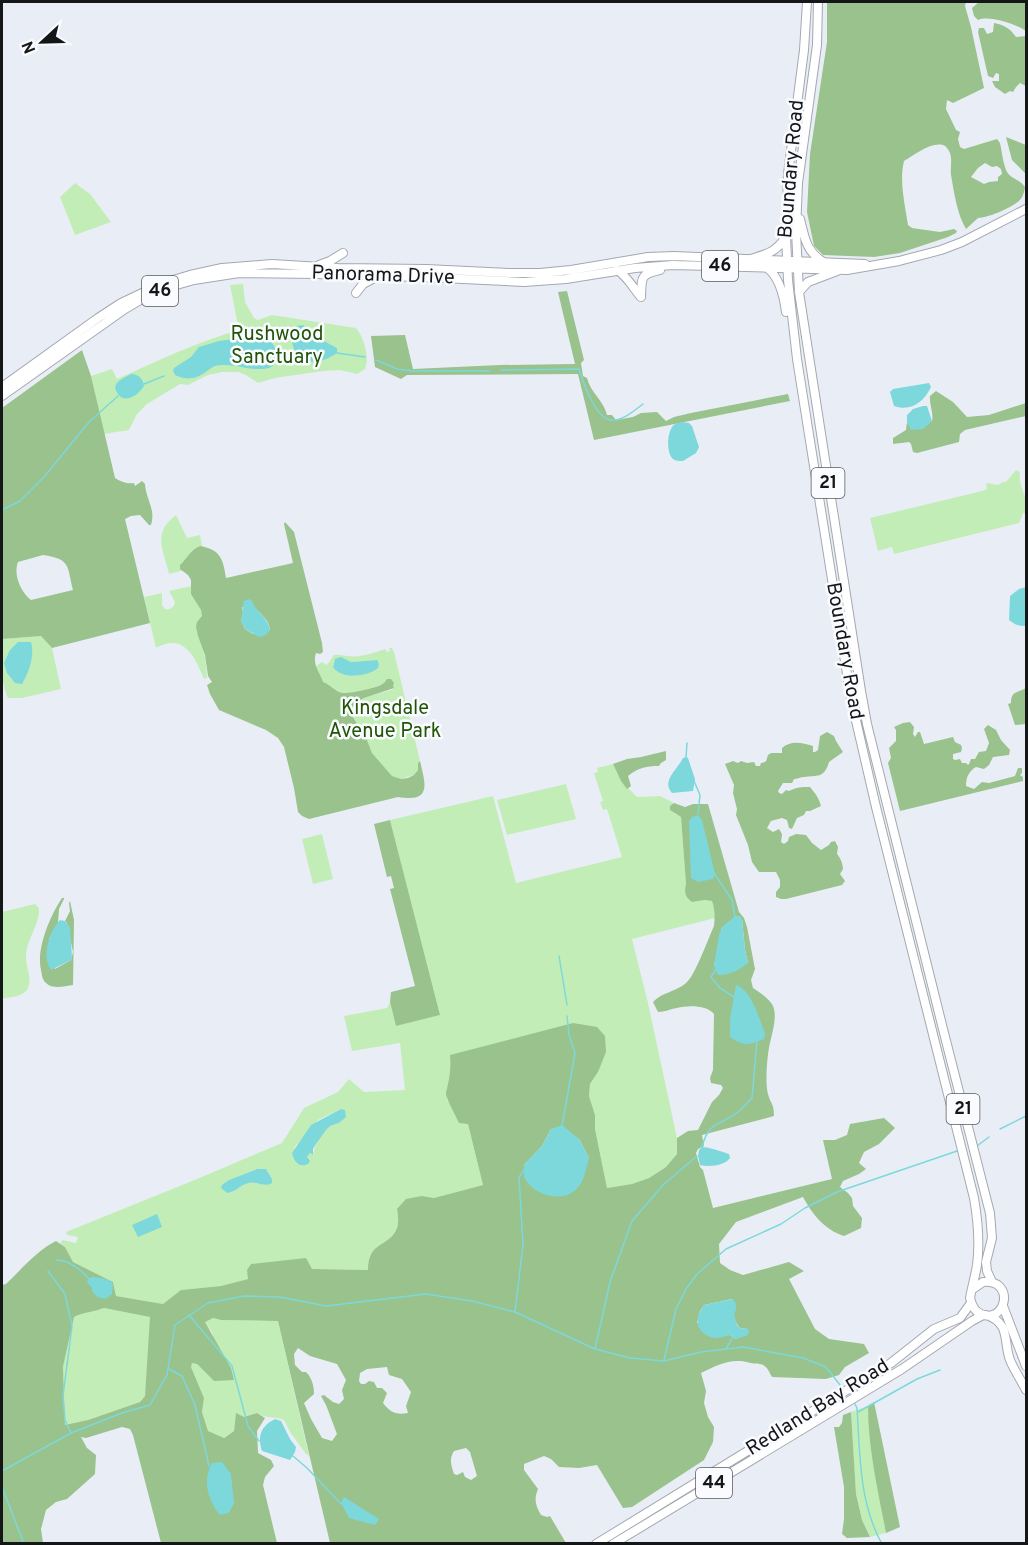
<svg xmlns="http://www.w3.org/2000/svg" width="1028" height="1545" font-family="Overpass,sans-serif">
  <style>
    .green { fill: #c3edb6; fill-rule: evenodd }
    .forest { fill: #99c28c; fill-rule: evenodd }
    .water { fill: #7dd8db }
    .lines { fill: none; stroke-linecap: round; stroke-linejoin: round }
    .stream { stroke: #7dd8db; stroke-width: 1.5 }
    .major-casing { stroke: #a4a8af; stroke-width: 10 }
    .highway-casing { stroke: #a4a8af; stroke-width: 10 }
    .major { stroke: #fff; stroke-width: 8 }
    .highway { stroke: #fff; stroke-width: 8 }
    .labels { text-anchor: middle; dominant-baseline: central; stroke-width: 5; stroke-linejoin: round; paint-order: stroke }
    .shield { fill: #f9fbfe; stroke: #595b5d; stroke-width: 1.5 }
    .shield-label { font-size: 18px; font-weight: bold; fill: #141618 }
    .street-label { font-size: 20px; fill: #141618; stroke: #f9fbfe }
    .park-label { font-size: 20px; fill: #215407; stroke: #f9fbfe }
  </style>
  <rect width="100%" height="100%" fill="#e9eef6"/>
  <path class="green" d="M 75,183 L 90,194 L 111,222 L 75,235 L 60,197 Z
    M 243,284 L 245,302 L 254,318 L 258,320 L 272,315 L 356,328 C 364,337 370,358 365,369 L 357,374 L 340,370 L 323,371 L 275,378 L 258,383 L 246,375 L 238,372 L 222,372 L 208,375 L 188,385 L 180,384 L 147,404 L 137,414 L 129,430 L 104,434 L 91,376 L 112,369 L 117,379 C 157,361 197,342 239,330 L 230,285 Z
    M 1016,470 L 1020,472 C 1018,484 1025,492 1026,502 C 1027,506 1026,509 1026,513 L 1023,513 L 1019,523 L 894,554 L 892,547 L 878,551 L 870,518 L 982,491 L 987,489 L 986,483 L 998,485 L 1003,482 L 1006,482 Z
    M 176,515 L 187,538 L 200,535 L 203,550 L 188,569 L 169,574 C 163,549 152,533 176,515 Z
    M 192,586 C 191,599 201,604 202,615 C 202,622 199,630 198,636 C 205,649 206,663 207,678 L 204,679 C 195,657 184,632 156,648 L 144,597 L 162,593 L 162,605 L 165,609 C 171,610 174,607 175,602 L 169,591 Z
    M 41,636 L 52,648 L 61,689 L 22,698 L 8,698 C 0,681 2,659 2,639 Z
    M 389,648 L 392,648 L 394,652 L 420,761 L 418,762 L 418,770 L 414,775 L 401,779 L 392,776 L 372,753 L 365,735 L 352,716 L 352,708 L 357,702 L 364,698 L 394,689 L 383,685 C 375,687 352,694 344,693 C 336,693 330,684 323,682 L 317,673 L 316,666 L 322,662 L 327,665 L 334,655 C 340,654 343,656 349,656 C 361,658 375,652 386,649 L 386,652 L 390,651 ZM 343,659 L 350,662 L 376,660 L 379,664 L 378,668 C 371,673 356,678 347,675 C 342,674 337,669 333,667 L 334,661 Z
    M 613,764 L 621,781 L 637,797 L 660,796 L 674,803 L 670,806 L 674,813 L 681,817 L 686,884 L 685,891 L 692,902 L 706,900 L 712,901 L 714,907 L 715,918 L 632,939 L 648,1003 L 677,1138 L 677,1154 L 666,1167 L 649,1178 L 632,1184 L 607,1188 L 595,1129 L 595,1115 L 589,1096 L 590,1084 L 598,1072 L 581,1025 L 573,1023 L 451,1064 L 448,1084 L 446,1092 L 447,1100 L 453,1108 L 456,1116 L 468,1124 L 483,1185 L 434,1198 L 422,1196 L 397,1209 C 398,1215 399,1223 397,1228 C 388,1248 368,1240 368,1270 L 312,1269 L 248,1279 L 221,1286 L 181,1290 L 163,1304 L 116,1296 L 113,1282 L 73,1262 L 65,1247 L 60,1243 L 63,1240 L 76,1243 L 78,1237 L 67,1235 L 66,1232 L 197,1179 L 282,1143 L 304,1108 L 338,1092 L 349,1079 L 364,1092 L 405,1090 L 400,1043 L 352,1051 L 344,1016 L 387,1008 L 390,1002 L 396,1026 L 440,1015 L 390,820 L 493,796 L 516,883 L 622,857 L 607,809 L 603,810 L 600,802 L 603,801 L 594,773 L 598,772 L 597,768 ZM 341,1109 C 342,1113 343,1116 342,1119 C 341,1124 334,1124 330,1126 C 322,1131 314,1146 313,1155 L 310,1153 L 307,1157 L 294,1148 L 318,1120 ZM 257,1169 L 266,1169 L 272,1179 L 272,1182 C 264,1188 257,1181 249,1183 C 239,1185 237,1192 227,1193 L 229,1180 Z
    M 566,784 L 576,819 L 507,835 L 497,800 Z
    M 322,834 L 333,879 L 313,884 L 302,839 Z
    M 35,904 L 39,908 C 40,925 27,938 26,955 C 25,966 35,983 25,992 C 19,997 8,997 2,999 L 2,912 Z
    M 104,1308 L 151,1317 L 145,1396 L 140,1402 L 88,1420 L 65,1426 L 63,1367 L 74,1317 C 84,1312 94,1312 104,1308 Z
    M 213,1318 L 221,1320 L 278,1321 L 309,1456 L 306,1454 L 290,1432 L 284,1420 C 273,1416 267,1419 257,1413 L 244,1417 L 236,1414 L 234,1431 L 223,1438 L 208,1431 L 202,1412 L 204,1398 L 191,1367 L 192,1362 L 197,1364 L 214,1381 L 213,1334 L 204,1321 Z
    M 868,1406 L 872,1456 L 886,1533 L 870,1537 L 862,1520 L 856,1494 L 851,1412 Z"/>
  <path class="forest" d="M 827,2 L 966,2 L 965,6 L 971,27 L 984,88 L 953,103 L 947,100 L 946,109 L 956,130 L 960,132 L 958,139 L 960,147 L 964,149 L 997,139 L 1000,143 C 1002,152 1003,164 1007,172 C 1011,179 1021,180 1025,187 C 1024,193 1023,197 1019,201 C 1011,208 988,218 978,218 L 966,229 C 957,214 954,192 951,175 C 950,167 953,158 949,151 C 948,149 945,145 943,145 C 930,142 915,155 904,161 C 899,181 905,205 908,225 L 912,228 L 940,232 L 954,229 L 957,231 L 956,233 L 948,237 L 900,253 L 874,257 L 823,255 L 814,246 L 807,212 L 810,154 L 827,42 ZM 985,163 L 992,167 L 997,166 L 1001,169 L 1002,174 L 998,177 L 998,181 L 989,182 L 984,184 L 971,177 L 978,168 Z
    M 979,2 L 1026,2 L 1026,31 C 1015,24 990,15 978,20 L 974,16 L 972,8 Z
    M 994,23 C 1004,25 1010,28 1016,37 L 1026,36 L 1026,86 L 1020,83 L 1016,87 L 1013,92 L 1010,91 L 1005,94 L 995,87 L 992,81 L 999,81 L 999,74 L 996,73 L 993,78 L 988,76 L 978,32 L 979,28 L 984,28 L 987,34 L 993,32 Z
    M 1006,137 L 1026,145 L 1026,174 L 1012,160 Z
    M 567,291 L 584,360 L 581,363 L 583,376 L 587,378 C 590,392 604,401 607,415 L 612,415 L 616,420 L 633,417 L 641,413 L 657,412 L 666,421 L 674,417 L 691,413 L 788,394 L 790,401 L 594,440 L 578,374 L 407,375 L 401,379 L 375,367 L 371,336 L 405,335 L 413,369 L 500,365 L 575,364 L 558,292 Z
    M 82,350 L 91,376 L 115,478 C 121,482 127,484 134,483 L 135,486 L 142,481 L 145,484 C 146,500 156,509 151,525 L 149,525 L 140,515 L 131,516 L 125,519 L 150,623 L 52,648 L 41,636 L 2,639 L 2,408 ZM 43,555 C 71,559 67,566 73,590 L 31,600 C 21,592 13,575 18,562 Z
    M 936,391 L 953,402 L 967,417 L 989,415 L 1026,403 L 1026,416 L 965,430 L 960,434 L 959,442 L 917,453 L 913,452 L 911,444 L 909,442 L 893,444 L 893,438 L 906,430 L 907,422 L 911,429 L 932,421 C 934,414 929,404 930,396 Z
    M 285,522 L 294,532 L 322,643 L 323,652 L 320,654 L 316,653 C 312,665 320,672 323,682 C 330,684 335,692 343,693 C 349,694 375,688 381,685 C 384,683 385,682 387,679 L 391,679 L 394,683 L 393,686 L 394,688 L 364,698 L 357,702 L 352,708 L 352,716 L 365,735 L 372,753 L 392,776 L 401,779 L 408,778 L 414,775 L 418,770 L 418,763 L 420,761 C 425,783 433,803 398,797 L 309,819 L 302,816 L 298,812 L 294,788 L 284,747 L 278,738 L 266,730 L 219,710 L 210,694 L 207,685 L 212,682 L 208,676 L 205,655 L 198,636 L 196,627 L 197,622 L 202,616 L 201,610 L 191,594 L 191,580 L 188,575 L 180,569 L 180,565 C 187,559 190,550 200,546 C 221,550 223,559 226,578 L 293,563 L 284,524 ZM 242,607 L 255,608 C 262,615 269,620 270,630 L 253,634 L 245,629 L 241,620 L 243,613 Z
    M 1026,688 L 1026,724 L 1015,725 L 1008,704 L 1011,703 C 1011,691 1017,693 1026,688 Z
    M 910,722 L 914,727 L 913,734 L 915,737 L 918,732 L 920,732 L 924,744 L 953,737 L 955,742 L 961,745 L 962,748 L 961,752 L 953,754 L 953,759 L 955,760 L 960,759 L 962,763 L 966,763 L 968,765 L 969,764 L 971,759 L 975,759 L 979,752 L 986,751 L 989,743 L 984,729 L 988,725 L 996,730 L 1001,740 L 1010,750 L 1009,755 L 993,757 L 989,765 L 984,769 L 976,767 C 969,771 966,777 966,786 L 974,789 L 982,782 L 989,783 L 1015,776 L 1018,768 L 1022,768 L 1022,773 L 1020,775 L 1023,777 L 1023,781 L 900,811 L 888,763 L 891,758 L 889,748 L 896,741 L 896,730 L 894,727 L 903,723 Z
    M 827,732 L 834,736 L 836,741 L 843,752 L 829,762 C 824,779 817,775 804,777 C 801,777 797,779 794,779 L 792,783 L 783,783 L 778,791 L 779,793 L 782,794 L 786,790 L 789,791 C 797,787 801,787 810,787 C 815,793 819,798 821,806 L 810,811 L 806,811 L 804,815 L 797,818 L 792,829 L 789,828 L 787,820 L 782,818 L 771,821 L 767,828 L 773,832 L 779,829 L 782,834 L 781,842 L 784,844 L 788,841 L 789,837 L 796,834 L 806,835 L 812,843 L 821,850 L 829,845 L 831,842 L 835,841 L 838,847 L 837,854 C 840,857 843,864 843,869 L 840,874 L 845,881 L 842,885 L 786,899 L 781,899 L 776,897 L 776,892 L 780,887 L 780,880 L 776,872 L 759,872 L 752,862 L 748,845 L 736,815 L 737,809 L 733,793 L 734,785 L 725,764 L 733,761 L 738,763 L 741,761 L 747,763 L 754,762 L 756,766 L 760,766 L 761,763 C 768,762 766,760 768,755 L 771,753 L 782,753 L 782,748 C 791,740 802,743 813,746 L 813,752 L 815,752 L 818,750 L 820,736 Z
    M 666,751 L 666,760 L 661,763 L 659,766 C 646,766 638,768 628,776 L 631,786 L 627,789 L 621,781 L 613,764 L 627,759 L 641,757 Z
    M 674,803 L 685,807 L 693,804 L 708,804 L 739,912 L 744,918 L 747,927 L 755,969 L 751,980 L 753,988 C 759,992 770,999 773,1006 C 778,1018 771,1036 769,1048 C 767,1059 765,1083 768,1094 C 771,1105 774,1103 774,1116 L 702,1135 L 704,1146 L 698,1149 L 696,1153 L 700,1167 L 703,1170 L 713,1208 L 832,1179 L 823,1140 L 835,1140 L 847,1135 L 850,1124 L 884,1118 L 895,1128 L 879,1144 L 864,1152 L 859,1163 L 866,1169 L 859,1174 L 843,1181 L 840,1187 L 848,1193 L 852,1198 L 853,1206 L 862,1218 L 861,1228 L 844,1236 C 825,1230 812,1214 803,1197 L 736,1222 L 719,1244 L 720,1263 L 730,1270 L 743,1275 L 789,1262 L 804,1271 L 789,1279 L 815,1329 L 829,1339 L 864,1344 L 869,1353 L 845,1367 L 839,1375 L 826,1379 L 772,1377 C 769,1372 767,1365 760,1364 C 757,1363 754,1364 751,1363 C 732,1357 717,1365 701,1373 L 706,1391 L 704,1403 L 708,1417 L 714,1427 L 713,1442 L 704,1460 L 632,1507 L 623,1508 L 597,1465 L 579,1468 L 559,1467 L 551,1459 L 544,1456 L 524,1464 L 524,1470 L 538,1489 C 534,1499 535,1505 541,1515 L 547,1517 L 550,1516 L 566,1543 L 330,1543 L 278,1321 L 221,1320 L 213,1318 L 205,1322 L 231,1368 L 234,1380 L 214,1381 L 197,1364 L 192,1363 L 191,1367 L 204,1398 L 202,1412 L 208,1431 L 224,1438 L 234,1431 L 236,1413 L 244,1417 L 257,1413 L 265,1418 L 257,1431 L 258,1453 L 271,1460 L 274,1466 L 265,1477 L 263,1485 L 277,1543 L 161,1543 L 133,1435 L 130,1429 L 122,1427 L 86,1438 L 81,1437 L 87,1448 L 96,1455 L 95,1474 L 67,1499 L 56,1502 L 46,1510 L 41,1529 L 43,1543 L 2,1543 L 2,1285 L 6,1284 C 22,1269 36,1251 56,1241 L 65,1247 L 73,1262 L 113,1282 L 116,1296 L 163,1304 L 181,1290 L 221,1286 L 248,1279 L 247,1270 L 251,1264 L 306,1258 L 312,1269 L 368,1270 C 368,1240 389,1248 397,1228 C 399,1223 398,1215 397,1209 L 406,1199 L 422,1196 L 434,1198 L 483,1185 L 468,1124 L 459,1123 C 457,1118 445,1097 446,1093 C 446,1092 448,1084 448,1084 C 450,1074 451,1064 450,1055 L 573,1023 L 597,1027 L 605,1036 L 606,1052 L 598,1072 L 590,1084 L 589,1096 L 595,1115 L 595,1129 L 607,1188 L 632,1184 L 649,1178 L 666,1167 L 677,1154 L 677,1138 L 688,1131 L 698,1130 L 712,1102 L 719,1095 L 723,1088 L 721,1085 L 711,1083 L 710,1078 L 713,1070 L 714,1014 C 707,1005 688,1005 677,1008 C 670,1009 665,1012 658,1012 L 653,1002 C 662,992 676,992 686,983 C 695,976 708,939 714,926 C 715,918 715,909 712,901 L 705,900 L 692,902 C 685,897 684,892 686,884 L 681,817 L 670,810 L 670,806 ZM 742,919 L 745,950 L 748,963 L 714,966 L 722,927 ZM 551,1129 L 579,1139 L 589,1158 L 524,1165 L 542,1146 ZM 732,1299 C 733,1309 733,1322 741,1329 L 745,1328 L 736,1339 L 730,1335 L 697,1323 L 700,1311 L 704,1305 ZM 104,1308 L 150,1317 L 145,1396 L 140,1402 L 88,1420 L 65,1425 L 63,1367 L 74,1317 C 84,1312 94,1312 104,1308 ZM 298,1348 L 310,1356 L 337,1364 L 346,1380 L 342,1390 L 344,1399 L 339,1404 L 333,1402 L 324,1395 L 321,1396 L 326,1405 L 337,1434 L 332,1441 L 322,1438 L 311,1419 L 304,1403 L 314,1394 C 314,1386 312,1378 306,1372 L 302,1372 L 295,1365 L 294,1354 ZM 387,1367 L 389,1375 L 402,1379 L 411,1392 L 406,1406 L 408,1413 C 396,1415 391,1413 383,1403 L 387,1393 L 382,1388 L 377,1388 L 374,1382 L 369,1381 L 365,1384 L 361,1384 L 359,1381 L 360,1373 L 367,1369 ZM 466,1448 L 470,1452 L 477,1476 L 471,1480 L 465,1477 L 463,1472 L 457,1475 L 454,1474 C 451,1465 449,1459 454,1451 Z
    M 390,820 L 440,1015 L 396,1026 L 390,1002 L 391,992 L 415,986 L 390,889 L 394,888 L 391,876 L 387,877 L 374,824 Z
    M 62,898 L 64,898 L 64,899 L 59,909 L 58,923 L 49,939 L 55,969 L 71,960 L 73,952 L 67,923 L 65,921 L 70,911 L 69,903 L 70,901 L 74,920 L 73,985 C 65,986 53,990 46,983 C 42,980 42,974 41,970 C 36,949 50,916 62,898 Z
    M 874,1402 L 900,1527 L 886,1533 C 878,1491 868,1448 868,1406 Z
    M 851,1412 L 856,1494 L 862,1520 L 870,1537 L 847,1538 L 842,1534 L 844,1519 L 844,1487 L 834,1427 L 839,1427 L 842,1423 L 843,1415 Z"/>
  <path class="water" d="M 303,325 L 322,340 L 337,348 L 337,353 C 313,370 287,362 293,329 L 297,326 Z
    M 247,337 C 266,339 271,335 278,355 L 273,366 C 258,375 232,361 215,366 C 212,367 210,369 207,371 C 196,379 188,381 175,375 L 173,371 L 174,368 L 191,357 L 199,347 L 219,341 Z
    M 131,374 C 139,374 143,379 144,386 C 139,394 131,400 122,398 C 107,385 120,380 131,374 Z
    M 929,383 L 931,387 C 924,402 911,412 894,406 L 890,392 L 893,389 Z
    M 923,406 L 927,406 L 932,421 L 923,429 L 911,430 L 907,422 L 907,415 L 913,409 Z
    M 682,422 L 689,423 L 692,426 L 699,447 L 696,453 L 683,461 C 679,461 676,461 673,459 C 666,453 667,432 673,426 C 675,423 678,423 682,422 Z
    M 1026,587 L 1026,626 C 1019,626 1015,625 1009,620 L 1010,596 L 1019,589 Z
    M 249,599 L 252,601 C 256,612 268,617 270,630 L 266,635 L 259,637 L 245,629 L 241,620 C 243,613 242,607 244,601 Z
    M 18,642 L 31,642 C 35,655 29,672 22,684 L 15,683 L 7,673 L 4,663 L 10,650 Z
    M 341,657 L 351,662 L 377,660 L 379,664 L 378,668 C 367,677 342,680 333,667 L 335,659 Z
    M 686,757 L 688,758 L 695,779 L 693,791 L 672,793 C 661,781 677,770 683,758 Z
    M 698,815 L 702,820 L 715,874 L 713,879 L 698,882 L 691,878 L 689,821 L 692,817 Z
    M 735,916 L 740,916 L 742,919 L 745,950 L 748,963 C 738,971 730,975 718,975 L 714,966 L 719,935 L 722,927 Z
    M 60,920 L 65,921 L 70,927 L 72,957 L 71,960 L 51,970 C 41,957 49,932 60,920 Z
    M 736,985 C 752,990 759,1019 765,1033 L 764,1039 C 748,1045 745,1047 730,1037 L 730,1019 Z
    M 341,1109 L 345,1110 L 346,1117 L 339,1123 L 330,1126 L 326,1130 L 316,1144 L 313,1149 L 313,1155 L 310,1153 L 307,1157 L 310,1161 L 308,1164 C 298,1168 294,1161 292,1153 L 311,1125 Z
    M 562,1125 L 579,1139 L 589,1158 C 587,1165 584,1181 579,1186 C 567,1204 535,1197 525,1179 C 523,1175 524,1169 524,1165 L 542,1146 L 551,1129 Z
    M 702,1147 C 709,1147 723,1152 729,1154 L 730,1158 C 724,1166 710,1167 700,1165 L 698,1156 L 699,1150 Z
    M 257,1169 L 266,1169 L 272,1179 L 272,1183 C 264,1188 257,1181 249,1183 C 239,1185 237,1192 227,1193 L 221,1188 L 222,1185 L 229,1180 Z
    M 157,1214 L 162,1227 L 138,1237 L 132,1225 Z
    M 93,1277 C 100,1278 109,1278 113,1284 L 112,1294 L 106,1299 L 97,1297 L 92,1291 L 92,1288 L 87,1282 L 89,1278 Z
    M 733,1299 C 737,1303 737,1310 734,1314 L 737,1325 L 741,1329 L 747,1328 L 749,1331 L 748,1335 L 736,1339 L 730,1335 C 726,1336 720,1338 716,1338 C 711,1338 706,1335 702,1332 C 694,1323 698,1314 704,1305 Z
    M 275,1419 L 281,1421 L 290,1439 L 296,1447 L 295,1452 L 290,1460 L 262,1451 C 257,1436 261,1426 275,1419 Z
    M 222,1462 L 231,1474 L 234,1503 L 229,1513 L 220,1515 C 208,1501 202,1480 212,1463 Z
    M 344,1497 L 379,1519 L 375,1525 L 349,1518 L 341,1503 Z"/>
  <g class="lines">
    <path class="stream" d="M 337,353 L 365,357
      M 376,360 L 397,369 L 413,371 L 490,371
      M 501,370 L 579,369 C 583,382 595,417 610,420 C 621,422 634,411 643,404
      M 144,384 L 164,376
      M 2,510 L 20,501 L 44,477 L 89,422 L 118,396
      M 686,757 L 687,743
      M 694,781 L 700,795 L 698,814
      M 714,873 L 732,900 L 735,917
      M 559,956 L 567,1005
      M 716,969 L 711,977 L 720,988 L 734,997
      M 562,1126 L 575,1053 L 569,1035 L 567,1016
      M 1000,1129 L 1026,1116
      M 977,1146 L 989,1137
      M 702,1147 C 709,1120 720,1126 738,1112 C 743,1108 748,1102 752,1098 L 757,1041
      M 56,1260 C 68,1260 81,1269 89,1279
      M 48,1271 L 65,1294 L 72,1326 L 63,1396 L 65,1420 L 71,1433
      M 515,1312 L 523,1245 L 519,1177 L 524,1170
      M 189,1315 L 232,1366 L 248,1426 L 259,1441
      M 595,1349 L 610,1282 L 632,1221 L 663,1185 L 697,1156
      M 726,1349 L 733,1337
      M 664,1360 L 676,1309 L 686,1289 L 697,1274 L 726,1249 L 781,1224 L 805,1208 L 837,1192 L 957,1151
      M 169,1369 L 182,1376 L 195,1405 L 209,1466
      M 855,1404 L 857,1408 C 860,1454 859,1503 882,1544
      M 858,1412 L 917,1379 L 940,1370
      M 293,1456 L 307,1468 L 341,1504
      M 2,1471 L 71,1433 L 122,1413 L 150,1405 L 167,1375 L 175,1325 L 208,1303 L 244,1296 L 280,1297 L 326,1306 L 426,1294 L 472,1301 L 515,1312 L 595,1349 L 630,1358 L 664,1361 L 701,1352 L 743,1347 L 803,1358 L 826,1367 L 840,1385
      M 2,1487 L 24,1544"/>
    <defs>
      <path id="major" d="M 319,265 L 330,261 L 343,253
        M 617,270 C 628,277 633,288 641,297
        M 356,293 L 363,284 L 378,276
        M 641,297 C 642,279 639,274 660,270
        M 2,387 L 98,318 L 121,303 L 163,283 L 190,275 L 222,268 L 272,264 L 338,268 L 426,269 L 509,273 L 540,273 L 571,270 L 648,257 L 674,256 L 865,264
        M 2,396 L 125,309 L 142,299 L 166,288 L 194,280 L 239,273 L 319,274 L 342,276 L 361,275 L 442,278 L 524,282 L 566,279 L 635,268 L 673,265 L 847,270 L 899,261 L 941,250 L 962,242 L 1026,209
        M 596,1544 L 891,1363 L 934,1329 L 960,1318 L 971,1303
        M 613,1544 L 902,1369 L 972,1321 L 983,1315"/>
      <path id="highway" d="M 807,2 L 804,50 L 788,174 L 786,237 L 788,280 L 797,359 L 851,699 L 876,807 L 974,1198 C 978,1221 980,1243 977,1265 C 975,1277 972,1287 970,1298 C 972,1305 974,1311 981,1314 C 1006,1325 1016,1279 983,1282 L 973,1289
        M 818,2 L 817,45 L 798,183 L 796,231 L 799,292 L 861,691 L 867,724 L 943,1029 L 990,1213 L 992,1238 L 986,1262 L 987,1271 L 992,1282
        M 800,219 C 805,239 806,252 825,263
        M 751,259 C 767,254 776,252 785,238
        M 767,268 C 780,277 784,297 786,312
        M 799,292 L 808,282 L 837,271
        M 1003,1306 L 1026,1366
        M 986,1315 C 1011,1323 1003,1341 1010,1360 C 1014,1370 1021,1380 1026,1390"/>
    </defs>
    <use href="#major" class="major-casing"/>
    <use href="#highway" class="highway-casing"/>
    <use href="#major" class="major"/>
    <use href="#highway" class="highway"/>
  </g>
  <g class="labels">
    <g class="shield">
      <rect x="702" y="251" width="36" height="30" rx="4.5"/>
      <rect x="142" y="276" width="36" height="30" rx="4.5"/>
      <rect x="811.5" y="468" width="33" height="30" rx="4.5"/>
      <rect x="946.5" y="1094" width="33" height="30" rx="4.5"/>
      <rect x="696" y="1468" width="36" height="30" rx="4.5"/>
    </g>
    <g class="shield-label">
      <text x="720" y="266">46</text>
      <text x="160" y="291">46</text>
      <text x="828" y="483">21</text>
      <text x="963" y="1109">21</text>
      <text x="714" y="1483">44</text>
    </g>
    <g class="street-label">
      <text transform="translate(792 169) rotate(-85)">Boundary Road</text>
      <text transform="translate(383 276) rotate(2)">Panorama Drive</text>
      <text transform="translate(844 651) rotate(80)">Boundary Road</text>
      <text transform="translate(818 1408) rotate(-32)">Redland Bay Road</text>
    </g>
    <g class="park-label">
      <text x="277" y="335">Rushwood<tspan x="277" dy="23">Sanctuary</tspan></text>
      <text x="385" y="709">Kingsdale<tspan x="385" dy="23">Avenue Park</tspan></text>
    </g>
  </g>
  <rect width="1028" height="1545" fill="none" stroke="#141618" stroke-width="6"/>
  <g transform="translate(42 42) rotate(248)" stroke="#f9fbfe" stroke-width="4.5" paint-order="stroke">
  <path d="M0-4.5L10 22L0 15L-10 22Z" fill="#141618"/>
  <text y="-9" font-size="16" font-weight="bold" text-anchor="middle" fill="#141618">N</text>
  </g>
</svg>
